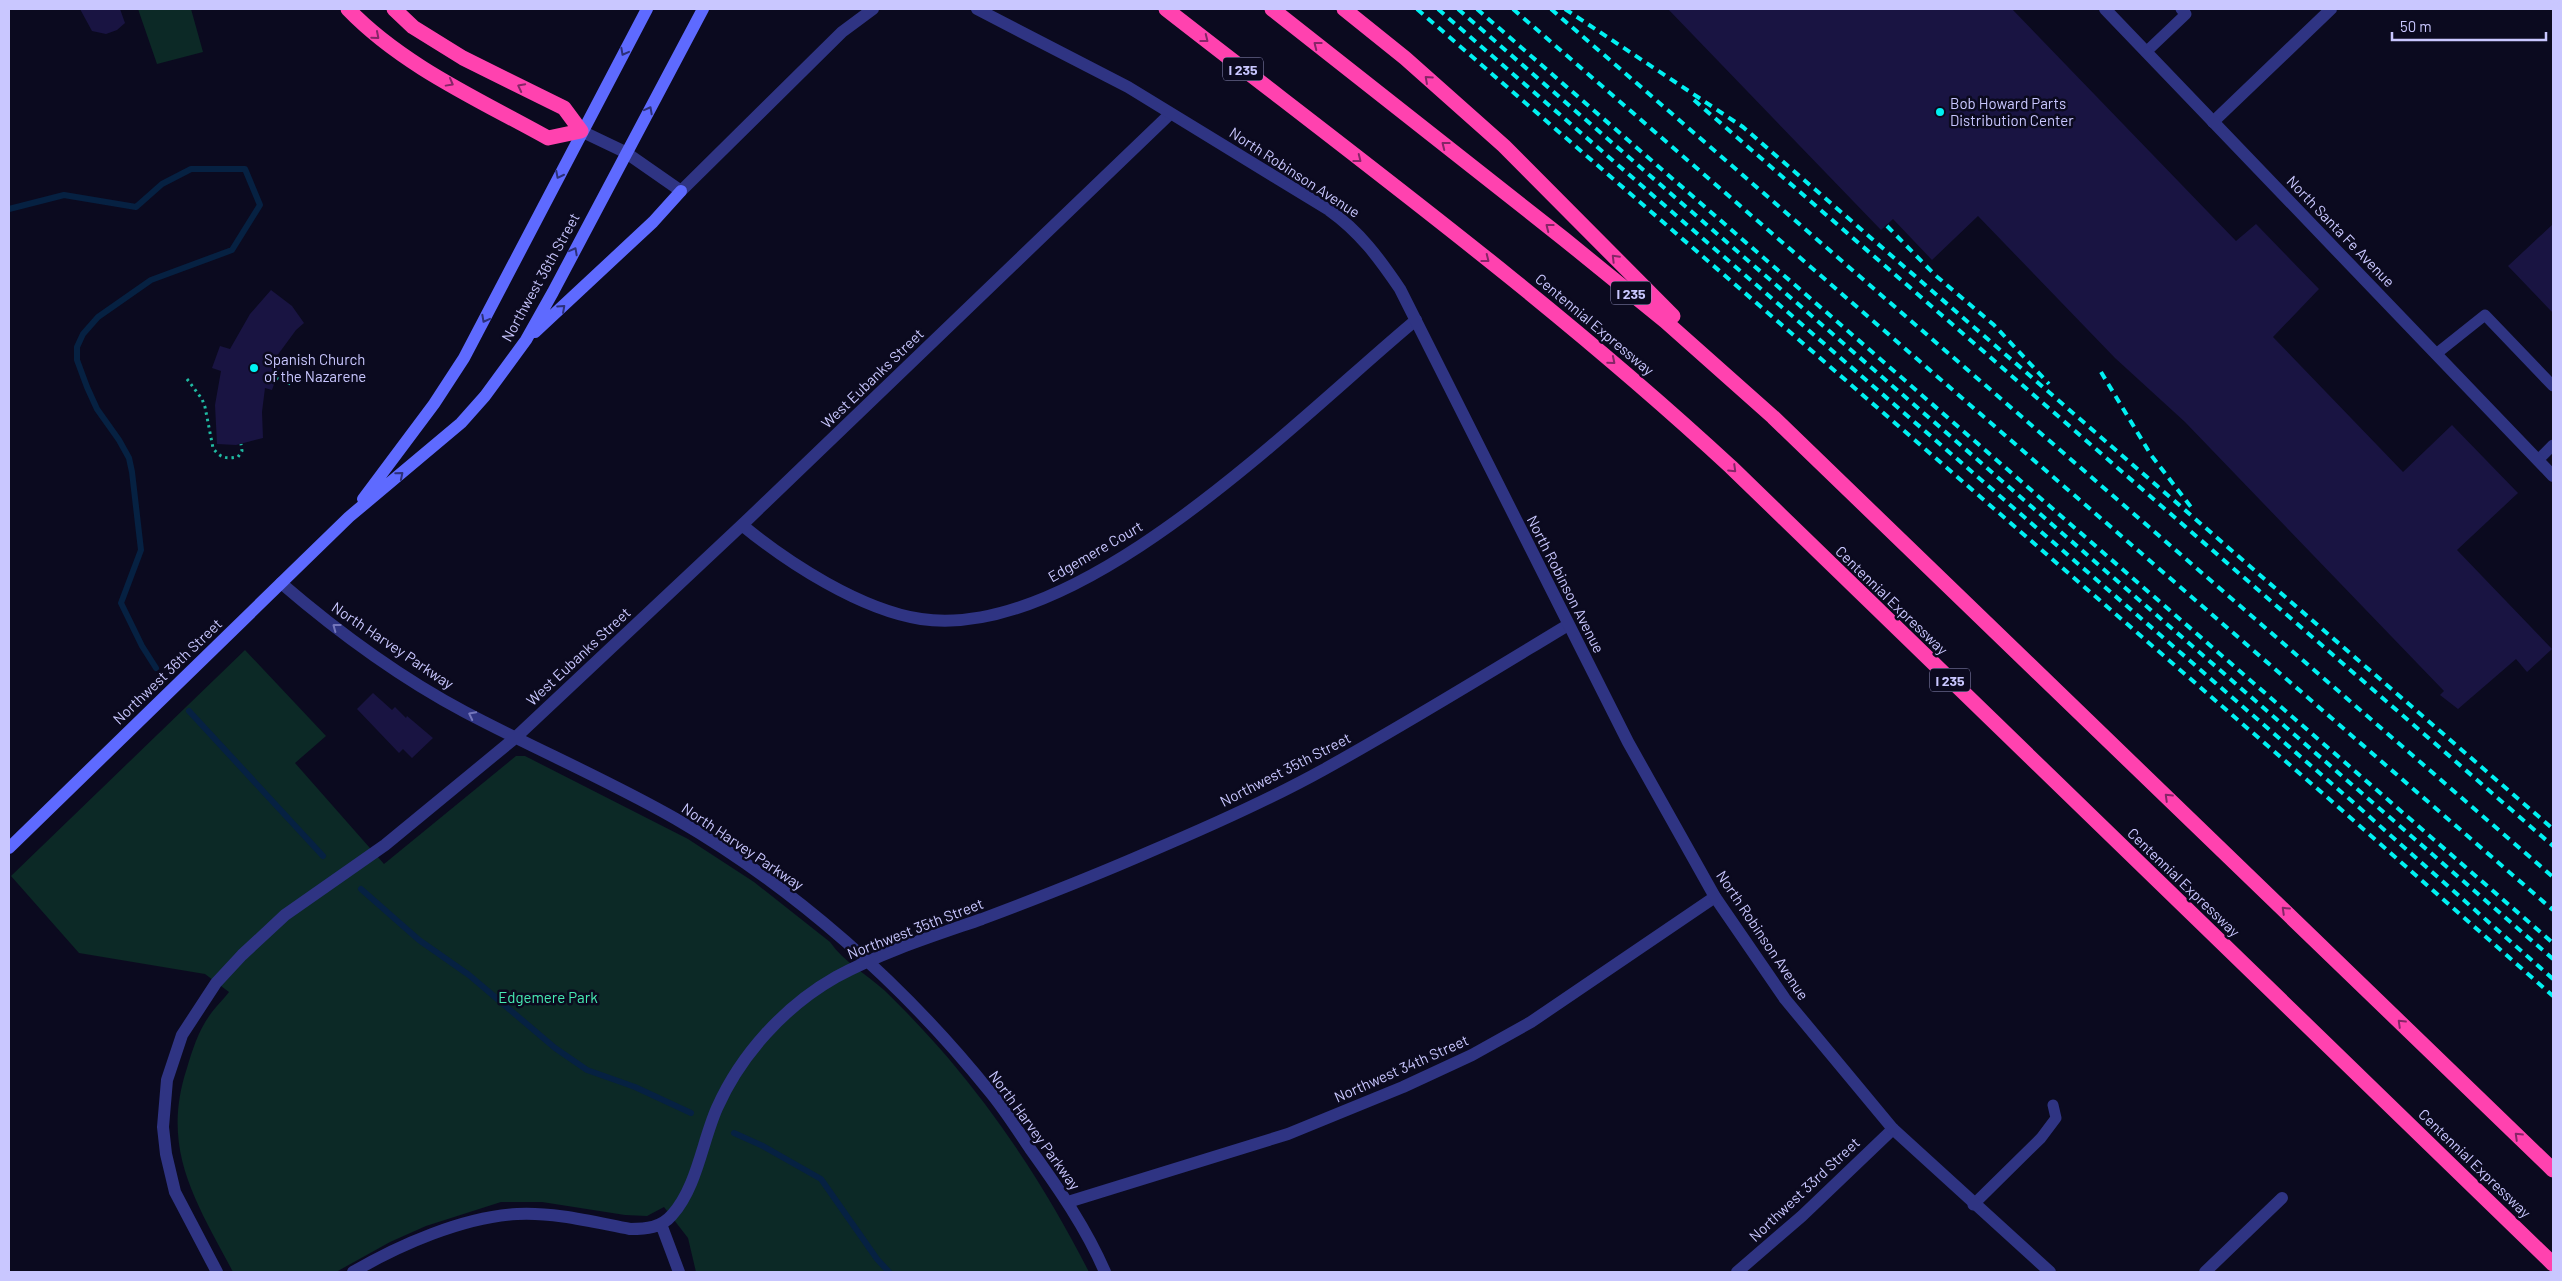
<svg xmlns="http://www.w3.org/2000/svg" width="2562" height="1281" font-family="Barlow,sans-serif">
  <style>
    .green { fill: #0c2926 }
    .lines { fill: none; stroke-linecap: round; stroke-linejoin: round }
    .stream { stroke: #062142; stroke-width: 6 }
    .building { fill: #191442 }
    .path { stroke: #20bba3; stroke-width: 3; stroke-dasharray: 2.5 4; stroke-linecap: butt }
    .service { stroke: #2f3483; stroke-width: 11 }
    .minor { stroke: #2f3483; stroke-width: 12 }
    .tertiary { stroke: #2f3483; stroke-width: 12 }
    .secondary { stroke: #5e6aff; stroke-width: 12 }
    .motorway { stroke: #ff42af; stroke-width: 15 }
    .rail { stroke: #00f1f2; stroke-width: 4; stroke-dasharray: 8 6; stroke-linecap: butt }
    .oneway { stroke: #852667 }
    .oneway2 { stroke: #2c3079 }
    .oneway3 { stroke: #7476bb }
    .poi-dot { fill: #00f1f2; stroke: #0b0a1f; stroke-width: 2 }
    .labels { text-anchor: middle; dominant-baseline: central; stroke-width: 5; stroke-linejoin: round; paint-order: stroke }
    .shield { fill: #0b0a1f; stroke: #908ebc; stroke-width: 1 }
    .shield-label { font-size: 14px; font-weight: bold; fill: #c9c7ff }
    .poi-label { font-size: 15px; fill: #c9c7ff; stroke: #0b0a1f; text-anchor: start }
    .street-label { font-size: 15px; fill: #c9c7ff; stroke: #0b0a1f }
    .park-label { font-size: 15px; fill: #47ecb3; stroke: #0b0a1f }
  </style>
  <rect width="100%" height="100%" fill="#0b0a1f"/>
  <path class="green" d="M 138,9 L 191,9 L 203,52 L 157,64 Z
    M 245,650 L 326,736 L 295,763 L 384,864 L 516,756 L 525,756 L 688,839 L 754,882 L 830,942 C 844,962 866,974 884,990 C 906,1011 929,1036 949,1059 C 1004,1124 1051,1197 1089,1272 L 696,1272 L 688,1238 L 664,1207 L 647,1216 L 625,1215 L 542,1202 L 501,1202 L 426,1226 L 390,1242 L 336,1272 L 233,1272 C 196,1202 160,1149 187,1068 C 193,1048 199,1029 212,1012 C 217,1005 224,999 229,992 L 205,974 L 79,953 L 11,876 Z"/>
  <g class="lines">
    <path class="stream" d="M 9,209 L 64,195 L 136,207 L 162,184 L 191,169 L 245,169 L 260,205 L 232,250 L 151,280 L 98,317 L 83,334 L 77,347 L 77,360 L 87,387 L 97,409 L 119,440 L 129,458 L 132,472 L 141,550 L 121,603 L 142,646 L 156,668
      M 189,711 L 323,856
      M 361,889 L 419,940 L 469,975 L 555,1048 L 587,1070 L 635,1087 L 691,1113
      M 734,1133 L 763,1146 L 821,1179 L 877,1259 L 889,1272"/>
  </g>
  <path class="building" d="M 80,9 L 120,9 L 125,23 L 117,30 L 106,34 L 92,31 Z
    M 1668,9 L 2012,9 L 2236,241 L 2256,224 L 2319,289 L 2273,337 L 2403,472 L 2452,425 L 2518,493 L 2457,550 L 2552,649 L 2527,672 L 2516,659 L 2458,709 L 2440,695 L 2444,691 L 2185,422 L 2115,358 L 1978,216 L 1932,260 L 1893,219 L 1881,230 Z
    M 2553,224 L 2553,313 L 2508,266 Z
    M 271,290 L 292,306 L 304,323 L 296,330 L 271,364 L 280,367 L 272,390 L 265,388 L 262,412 L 263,438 L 236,445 L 217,444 L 215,405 L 221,371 L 212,368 L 220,346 L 230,349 L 250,314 Z
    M 373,693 L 392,710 L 395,707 L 406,718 L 407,716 L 433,738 L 412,758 L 403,749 L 399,753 L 357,709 Z"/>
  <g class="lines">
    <path class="path" d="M 276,378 L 293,385
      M 187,379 L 202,399 L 205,407 L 213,448 C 220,458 226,459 238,457 L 242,451 L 241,444"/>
    <path class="service" d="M 2146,52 L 2186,14 L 2181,9
      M 2436,354 L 2485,315 L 2553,386
      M 2538,460 L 2553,445
      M 1973,1205 L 2041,1138 L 2056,1118 L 2053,1105"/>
    <path class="minor" d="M 2213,122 L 2331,9
      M 742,525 C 788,563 861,610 921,619 C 1081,643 1300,416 1416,320
      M 281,583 C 338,632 399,677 465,712 C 535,749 608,780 676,819 C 795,888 904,985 990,1092 C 1005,1110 1018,1131 1031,1150 C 1059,1189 1086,1228 1105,1272
      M 1068,1202 L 1288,1134 L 1403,1087 L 1472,1055 L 1531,1022 L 1715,897
      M 661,1224 L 679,1272
      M 217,1272 L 175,1192 L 166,1154 L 163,1127 L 167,1080 L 182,1035 L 216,983 L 242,955 L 285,915 L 385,845 L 515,738 L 742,525 L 1170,114
      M 353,1272 C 399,1245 463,1217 517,1214 C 554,1212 593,1222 630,1229 C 646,1229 661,1228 672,1215 C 697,1187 702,1142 717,1108 C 741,1054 785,1006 836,977 C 882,952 933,936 982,919 C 1038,898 1094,876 1149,852 C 1208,827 1267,801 1323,770 C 1406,724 1487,674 1568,625
      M 1737,1272 L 1802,1216 L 1893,1129
      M 2205,1272 L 2282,1198"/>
    <path class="tertiary" d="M 977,9 L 1128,87 L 1329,210 C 1360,232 1379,258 1400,289 L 1628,742 L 1715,897 L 1785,999 L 1893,1129 L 2050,1272
      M 2105,9 L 2553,476
      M 581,131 L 625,152 L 681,191 L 842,32 L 873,9"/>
    <path class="secondary" d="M 535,332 L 653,222 L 681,191
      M 363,499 L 434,404 L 464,358 L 647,9
      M 9,848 L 349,517 L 461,423 L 485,396 L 526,340 L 553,292 L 703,9"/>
    <path class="motorway" d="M 348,9 C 403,66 478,99 548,138 L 581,131 L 564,108 L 463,58 L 413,27 L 394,9
      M 1166,9 C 1357,158 1553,302 1731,467 L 2553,1264
      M 1272,9 L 1564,239 L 1665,321 L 1773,417 L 2553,1170
      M 1344,9 L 1405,58 L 1504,146 L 1673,316"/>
    <path class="rail" d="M 1417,9 L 2328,798 L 2553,996
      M 1438,9 L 2354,803 L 2553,979
      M 1458,9 L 2553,959
      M 1477,9 L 2553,943
      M 1513,9 L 2553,910
      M 1551,9 L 2553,877
      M 1565,9 L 1743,127 L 2553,829
      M 1694,100 L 2553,846
      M 1887,226 L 1935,275 L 1994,325 L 2049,384
      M 2101,372 L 2151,455 L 2191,507"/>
  </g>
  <defs><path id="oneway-chevron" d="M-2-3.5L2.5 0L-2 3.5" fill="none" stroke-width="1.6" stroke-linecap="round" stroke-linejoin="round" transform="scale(1.25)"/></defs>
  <g class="oneway">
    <use href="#oneway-chevron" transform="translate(376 36) rotate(41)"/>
    <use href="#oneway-chevron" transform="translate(1205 39) rotate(38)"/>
    <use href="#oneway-chevron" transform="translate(1317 45) rotate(-142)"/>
    <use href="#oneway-chevron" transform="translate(1428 79) rotate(-138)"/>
    <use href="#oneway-chevron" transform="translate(450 83) rotate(29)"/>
    <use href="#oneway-chevron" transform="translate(521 87) rotate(-153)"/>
    <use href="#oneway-chevron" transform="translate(1445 145) rotate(-142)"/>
    <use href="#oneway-chevron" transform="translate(1358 159) rotate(38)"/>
    <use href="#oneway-chevron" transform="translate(1549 227) rotate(-142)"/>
    <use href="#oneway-chevron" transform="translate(1615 258) rotate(-135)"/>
    <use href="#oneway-chevron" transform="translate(1486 259) rotate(38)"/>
    <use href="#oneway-chevron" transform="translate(1612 361) rotate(40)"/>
    <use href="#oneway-chevron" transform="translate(1733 469) rotate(44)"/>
    <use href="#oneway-chevron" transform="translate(2168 797) rotate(-136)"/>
    <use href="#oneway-chevron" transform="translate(2285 910) rotate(-136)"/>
    <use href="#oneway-chevron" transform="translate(2401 1023) rotate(-136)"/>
    <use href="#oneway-chevron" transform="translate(2518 1136) rotate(-136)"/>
  </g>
  <g class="oneway2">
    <use href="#oneway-chevron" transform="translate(624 52) rotate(118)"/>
    <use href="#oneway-chevron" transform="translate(649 110) rotate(-62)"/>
    <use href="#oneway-chevron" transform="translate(559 175) rotate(117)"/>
    <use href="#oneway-chevron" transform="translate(574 251) rotate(-62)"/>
    <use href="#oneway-chevron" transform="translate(562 308) rotate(-42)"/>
    <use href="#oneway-chevron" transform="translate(485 319) rotate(118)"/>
    <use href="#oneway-chevron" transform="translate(400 475) rotate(-40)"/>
  </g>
  <g class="oneway3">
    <use href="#oneway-chevron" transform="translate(336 627) rotate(-143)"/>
    <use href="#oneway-chevron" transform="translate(472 715) rotate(-153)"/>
  </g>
  <g class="poi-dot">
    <circle cx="1940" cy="112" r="5"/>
    <circle cx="254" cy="368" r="5"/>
  </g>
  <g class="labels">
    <g class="shield">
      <rect x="1223" y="57.5" width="40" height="23" rx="4"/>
      <rect x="1611" y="281.5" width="40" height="23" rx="4"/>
      <rect x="1930" y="668.5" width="40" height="23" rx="4"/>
    </g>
    <g class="shield-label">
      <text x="1243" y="69">I 235</text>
      <text x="1631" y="293">I 235</text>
      <text x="1950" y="680">I 235</text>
    </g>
    <g class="poi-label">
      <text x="1950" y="103">Bob Howard Parts<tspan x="1950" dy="17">Distribution Center</tspan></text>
      <text x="264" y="359">Spanish Church<tspan x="264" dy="17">of the Nazarene</tspan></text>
    </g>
    <g class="street-label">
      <text transform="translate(1295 172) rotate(33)">North Robinson Avenue</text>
      <text transform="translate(2341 231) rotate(46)">North Santa Fe Avenue</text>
      <text transform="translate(540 277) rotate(-61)">Northwest 36th Street</text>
      <text transform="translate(1595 324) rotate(40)">Centennial Expressway</text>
      <text transform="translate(872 378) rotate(-44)">West Eubanks Street</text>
      <text transform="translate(1095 551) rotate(-30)">Edgemere Court</text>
      <text transform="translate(1566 584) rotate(63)">North Robinson Avenue</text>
      <text transform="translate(1892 600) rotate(44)">Centennial Expressway</text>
      <text transform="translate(393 645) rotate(34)">North Harvey Parkway</text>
      <text transform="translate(578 656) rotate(-43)">West Eubanks Street</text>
      <text transform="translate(167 671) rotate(-44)">Northwest 36th Street</text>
      <text transform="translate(1285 769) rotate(-27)">Northwest 35th Street</text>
      <text transform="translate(743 846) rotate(34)">North Harvey Parkway</text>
      <text transform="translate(2184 882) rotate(44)">Centennial Expressway</text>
      <text transform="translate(915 928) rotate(-21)">Northwest 35th Street</text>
      <text transform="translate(1763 935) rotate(56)">North Robinson Avenue</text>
      <text transform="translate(1401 1068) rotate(-24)">Northwest 34th Street</text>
      <text transform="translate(1035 1130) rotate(54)">North Harvey Parkway</text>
      <text transform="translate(2475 1163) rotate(44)">Centennial Expressway</text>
      <text transform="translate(1804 1189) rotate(-43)">Northwest 33rd Street</text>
    </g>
    <g class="park-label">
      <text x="548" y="997">Edgemere Park</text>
    </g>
  </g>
  <rect width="2562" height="1281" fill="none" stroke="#c9c7ff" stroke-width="20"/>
  <path d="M2392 32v8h154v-8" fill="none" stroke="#c9c7ff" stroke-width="2.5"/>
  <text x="2400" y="32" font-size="15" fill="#c9c7ff" stroke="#0b0a1f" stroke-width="4" paint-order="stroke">50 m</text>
</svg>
